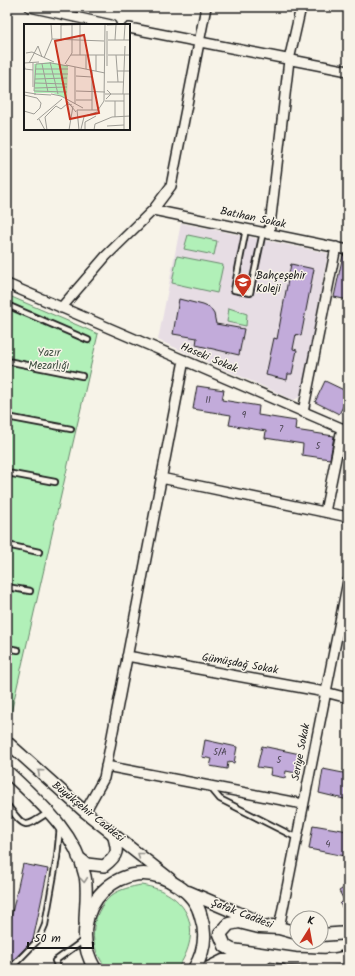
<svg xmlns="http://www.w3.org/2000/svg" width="355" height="976" font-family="Kalam,sans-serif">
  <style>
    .built { fill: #e7dde4 }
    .green { fill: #b1f0b8; stroke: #66866a }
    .building { fill: #c2abda; stroke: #1c1c1c }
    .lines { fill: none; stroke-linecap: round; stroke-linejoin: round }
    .service-casing { stroke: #1c1c1c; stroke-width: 8 }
    .minor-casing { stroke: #1c1c1c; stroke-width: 12 }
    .tertiary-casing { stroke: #1c1c1c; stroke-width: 14 }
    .secondary-casing { stroke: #1c1c1c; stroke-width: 15 }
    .service { stroke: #f7f3e8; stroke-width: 4.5 }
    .minor { stroke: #f7f3e8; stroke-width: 9 }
    .tertiary { stroke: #f7f3e8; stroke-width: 11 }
    .secondary { stroke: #f7f3e8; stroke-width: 12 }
    .oneway { stroke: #94928c }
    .labels { text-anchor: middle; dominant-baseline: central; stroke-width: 3; stroke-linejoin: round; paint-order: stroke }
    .number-label { font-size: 9px; fill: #46404c }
    .street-label { font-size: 11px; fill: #1c1c1c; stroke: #f7f3e8 }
    .poi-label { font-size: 11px; fill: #1c1c1c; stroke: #f7f3e8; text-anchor: start }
    .park-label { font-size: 11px; fill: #415143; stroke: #f7f3e8 }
    .inset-road { fill: none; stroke: #9f9d96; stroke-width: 1 }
    .view { fill: #c8321e; fill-opacity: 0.15; stroke: #c8321e; stroke-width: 2 }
    .inset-edge { fill: none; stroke: #1c1c1c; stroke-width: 2 }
  </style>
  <rect width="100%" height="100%" fill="#f7f3e8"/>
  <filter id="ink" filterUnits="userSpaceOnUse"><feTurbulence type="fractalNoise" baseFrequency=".025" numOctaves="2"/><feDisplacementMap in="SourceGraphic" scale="8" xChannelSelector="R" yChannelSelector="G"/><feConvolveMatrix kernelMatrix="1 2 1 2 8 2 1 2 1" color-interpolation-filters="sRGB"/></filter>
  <g filter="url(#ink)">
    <path class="built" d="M 181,223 L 328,253 L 301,396 L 294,400 L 158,340 Z"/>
    <path class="green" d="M 188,235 L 217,241 L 214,255 L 184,249 Z
      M 177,256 L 223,265 L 217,293 L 172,283 Z
      M 7,295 L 98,334 L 8,726 L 7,725 Z
      M 229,308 L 247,314 L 246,326 L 227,322 Z
      M 141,885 C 188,892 205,930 177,969 L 108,969 C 87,949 89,914 112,895 C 120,889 131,887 141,885 Z"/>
    <path class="building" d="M 343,255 L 348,256 L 348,300 L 334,297 Z
      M 291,264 L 314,269 L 301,336 L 296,334 L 293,349 L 297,350 L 292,374 L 288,374 L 287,380 L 266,375 L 274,338 L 277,339 Z
      M 179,299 L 203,305 L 210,308 L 214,314 L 216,324 L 244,329 L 239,355 L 196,345 L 197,338 L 173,334 Z
      M 325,381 L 348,392 L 348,397 L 339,414 L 315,402 Z
      M 197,386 L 224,390 L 222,400 L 259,406 L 258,415 L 296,421 L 295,430 L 334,436 L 330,459 L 302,455 L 303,444 L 265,438 L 266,431 L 229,425 L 231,415 L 193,409 Z
      M 205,740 L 237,747 L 234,763 L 228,762 L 227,769 L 210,766 L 212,759 L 202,757 Z
      M 262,746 L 300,754 L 296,773 L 286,771 L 285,778 L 270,775 L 271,769 L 257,767 Z
      M 323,769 L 348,774 L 348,800 L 319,793 Z
      M 313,825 L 348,831 L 345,856 L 309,849 Z
      M 23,864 L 48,869 L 33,940 L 7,967 L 7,928 L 9,926 Z
      M 348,885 L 348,916 L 340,904 L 344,900 L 339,891 Z"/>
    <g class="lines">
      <defs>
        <path id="service" d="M 246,229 L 234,290 L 250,293 L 263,232
          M 7,305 L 88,340
          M 7,361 L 82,376
          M 7,417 L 71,429
          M 7,473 L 55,482
          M 7,545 L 39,552
          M 7,587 L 30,591
          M 7,648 L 18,650
          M 210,787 L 220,799 L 297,838
          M 7,805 C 26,829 23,829 49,812
          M 10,969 L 39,939 L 45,925 L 57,857 L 60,827
          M 59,969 L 55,961 L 84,940"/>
        <path id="minor" d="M 30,7 L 111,25
          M 129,28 L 348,71
          M 153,210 L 348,250
          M 269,234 L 289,60 L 301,7
          M 7,284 L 348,431
          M 61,308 L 106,256 L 153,210 L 171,186 L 206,7
          M 303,412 L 336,247
          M 161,478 L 348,517
          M 325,512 L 342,428
          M 127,656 L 325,692 L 348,698
          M 106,766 L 303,804
          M 85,812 L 104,778 L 184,360
          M 279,928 L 348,581"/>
        <path id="tertiary" d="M 7,742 L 85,812 L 170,879
          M 7,771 C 38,801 75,831 85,876 C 88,890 85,908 85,922
          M 78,857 L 87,864 L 104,866 C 119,855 118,851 113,834"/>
        <path id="secondary" d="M 188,892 L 254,920
          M 272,926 L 297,933
          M 279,928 L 259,927 L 239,922 L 229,924 L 220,934 L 225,946 L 232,950 L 295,959
          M 321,935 L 348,933
          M 288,959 C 308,958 329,964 348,956
          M 95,969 C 60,911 124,847 178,886 C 189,893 198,904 201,917 C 207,935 204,953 194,969
          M 207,969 L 223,961 L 264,959"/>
      </defs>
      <use href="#service" class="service-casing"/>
      <use href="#minor" class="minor-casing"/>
      <use href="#tertiary" class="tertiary-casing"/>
      <use href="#secondary" class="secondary-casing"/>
      <use href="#service" class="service"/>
      <use href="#minor" class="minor"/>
      <use href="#tertiary" class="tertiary"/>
      <use href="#secondary" class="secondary"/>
    </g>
    <defs><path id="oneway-chevron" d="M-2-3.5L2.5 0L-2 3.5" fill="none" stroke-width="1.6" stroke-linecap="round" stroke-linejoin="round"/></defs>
    <g class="oneway">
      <use href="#oneway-chevron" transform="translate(40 772) rotate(-138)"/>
      <use href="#oneway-chevron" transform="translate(140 855) rotate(-141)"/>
      <use href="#oneway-chevron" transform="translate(84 880) rotate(85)"/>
    </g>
  </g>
  <defs>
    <symbol id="school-pin" viewBox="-11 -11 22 30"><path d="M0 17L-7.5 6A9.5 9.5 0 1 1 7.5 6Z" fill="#c8321e" stroke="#f7f3e8"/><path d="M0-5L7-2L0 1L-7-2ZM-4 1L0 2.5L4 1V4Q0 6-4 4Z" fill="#fff"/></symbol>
  </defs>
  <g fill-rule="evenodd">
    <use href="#school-pin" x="233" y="272" width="20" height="27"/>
  </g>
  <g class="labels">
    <g class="number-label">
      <text x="208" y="400">11</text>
      <text x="244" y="415">9</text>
      <text x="281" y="429">7</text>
      <text x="318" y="446">5</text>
      <text x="220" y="752">5/A</text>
      <text x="279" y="760">5</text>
      <text x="328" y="844">4</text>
    </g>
    <g class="street-label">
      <text transform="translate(253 218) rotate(12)">Batıhan Sokak</text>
      <text transform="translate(209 358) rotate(23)">Haseki Sokak</text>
      <text transform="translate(240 664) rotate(10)">Gümüşdağ Sokak</text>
      <text transform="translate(301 752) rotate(-79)">Seriye Sokak</text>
      <text transform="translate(88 812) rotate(39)">Büyükşehir Caddesi</text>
      <text transform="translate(242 914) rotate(21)">Şafak Caddesi</text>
    </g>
    <g class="poi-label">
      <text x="256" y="276">Bahçeşehir<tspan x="256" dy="13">Koleji</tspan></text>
    </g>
    <g class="park-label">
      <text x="49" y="353">Yazır<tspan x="49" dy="13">Mezarlığı</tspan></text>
    </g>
  </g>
  <g transform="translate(24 24)">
    <rect width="106" height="106" fill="#f7f3e8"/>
    <path d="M 26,38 L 44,42 L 43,75 L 29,69 L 10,69 L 10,40 Z" fill="#b1f0b8"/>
    <path class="inset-road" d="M 56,0 L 56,31M 37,1 L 81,0M 83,1 L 106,0M 28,15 L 80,17M 84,16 L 106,16M 91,16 L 92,1M 100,16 L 101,1M 37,17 L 37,0M 2,29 L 8,28 L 30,38M 47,31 L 80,31M 84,31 L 106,31M 92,31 L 94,58M 20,34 L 28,15 L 27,0M 26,38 L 34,70M 0,39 L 15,38M 0,39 L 1,45 L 9,46M 5,39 L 14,22 L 18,33M 18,40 L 24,68M 41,40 L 48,29 L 48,0M 36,41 L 40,68M 42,41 L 81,49M 83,42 L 83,7M 12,45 L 44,45M 62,45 L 62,31M 72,47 L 72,31M 93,47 L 106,47M 11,50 L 44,50M 52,52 L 68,53M 11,55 L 43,54M 83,58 L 99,58M 11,59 L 43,60M 9,63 L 9,39M 11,64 L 43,63M 52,67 L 81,68M 0,68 L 12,70M 43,68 L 10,67 L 12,40 L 27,39 L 44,42M 10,70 L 27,71M 27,70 L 37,72 L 59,84M 81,70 L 106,70M 99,70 L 101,22M 0,71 L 13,74 L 17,79 L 16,84 L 10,90 L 0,87M 82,75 L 87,70 L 83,66M 52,76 L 68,76M 43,77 L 52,88M 81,77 L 100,77M 91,77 L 91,93M 51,80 L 51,43M 68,86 L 68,46M 61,92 L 73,88M 15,95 L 21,106M 13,96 L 38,75M 83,102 L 100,101M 57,105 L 60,93M 23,106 L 21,93 L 32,82 L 37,85 L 43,80 L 48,81M 45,106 L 49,82M 55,106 L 53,86 L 74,86 L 80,77 L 81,0M 61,106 L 61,98 L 72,92M 70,106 L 71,100 L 76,98 L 88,93 L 106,92M 100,106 L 100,70"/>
    <path class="view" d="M 60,11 L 75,89 L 46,95 L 31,17 Z"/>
    <rect width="106" height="106" class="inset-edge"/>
  </g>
  <rect width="355" height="976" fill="none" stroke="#f7f3e8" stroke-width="24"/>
  <rect x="12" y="12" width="331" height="952" fill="none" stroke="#1c1c1c" stroke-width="1.5" filter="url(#ink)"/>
  <g transform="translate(309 930) rotate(11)"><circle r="19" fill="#f7f3e8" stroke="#9f9d96"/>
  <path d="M0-3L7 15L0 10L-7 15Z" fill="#c8321e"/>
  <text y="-6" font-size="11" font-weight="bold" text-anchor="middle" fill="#1c1c1c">K</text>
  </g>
  <path d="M28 942v6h65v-6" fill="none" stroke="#1c1c1c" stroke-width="2"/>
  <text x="34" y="942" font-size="12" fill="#1c1c1c" stroke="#f7f3e8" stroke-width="3" paint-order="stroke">50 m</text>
</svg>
